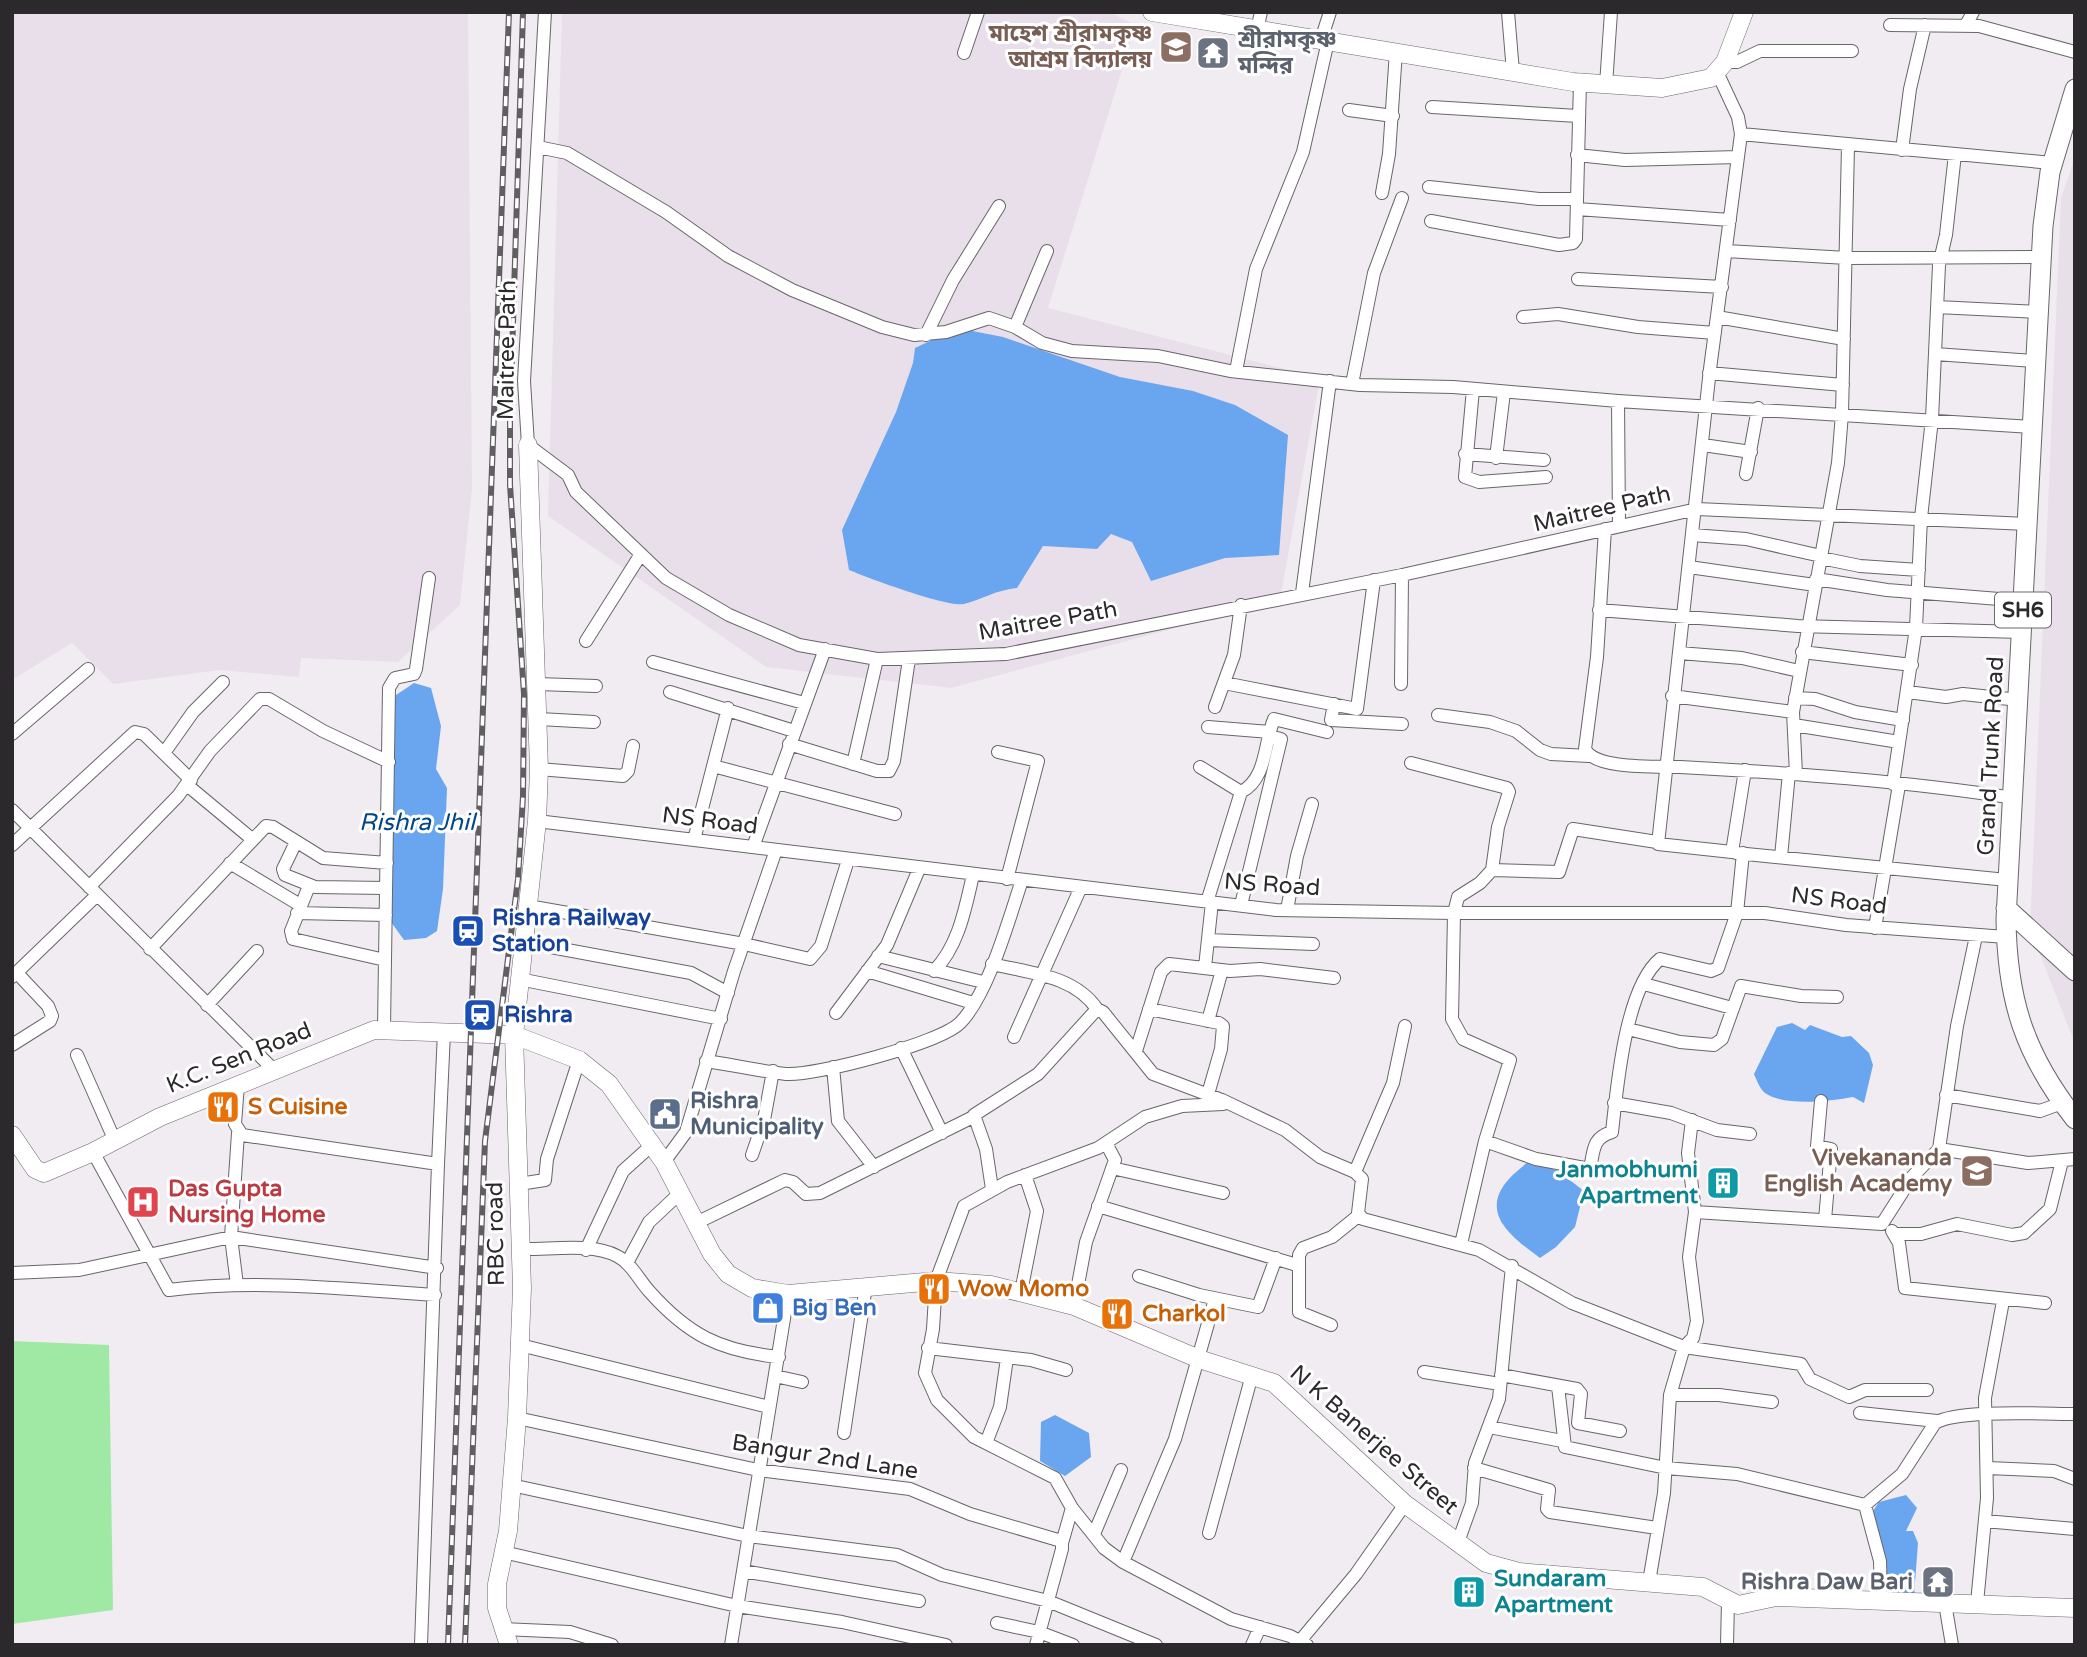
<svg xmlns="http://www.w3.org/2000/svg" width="2087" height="1657" font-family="'Varela Round','Noto Sans Bengali',sans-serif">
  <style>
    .built { fill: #e9dfeb }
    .green { fill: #a0e9a5 }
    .water { fill: #69a6ef }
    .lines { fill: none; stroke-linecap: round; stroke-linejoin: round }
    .street-casing { stroke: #69656a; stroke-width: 14 }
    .secondary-casing { stroke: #69656a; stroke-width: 19 }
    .primary-casing { stroke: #69656a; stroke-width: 21 }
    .street { stroke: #fff; stroke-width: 12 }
    .secondary { stroke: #fff; stroke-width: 18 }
    .primary { stroke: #fff; stroke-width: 19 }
    .rail-casing { stroke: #615e62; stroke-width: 6 }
    .rail { stroke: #fff; stroke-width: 3.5; stroke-dasharray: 10; stroke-linecap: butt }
    .labels { text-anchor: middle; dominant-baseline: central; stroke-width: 6; stroke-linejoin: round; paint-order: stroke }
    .shield { fill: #fff; stroke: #6b696b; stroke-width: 2 }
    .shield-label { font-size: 21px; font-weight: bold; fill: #2b292b }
    .education-label { font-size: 23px; font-weight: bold; fill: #785e54; stroke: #fff; text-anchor: end }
    .worship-label { font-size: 23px; font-weight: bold; fill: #5b616d; stroke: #fff; text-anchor: start }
    .street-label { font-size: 23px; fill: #2b292b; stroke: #fff }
    .transit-label { font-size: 23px; font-weight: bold; fill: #164399; stroke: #fff; text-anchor: start }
    .service-label { font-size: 23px; font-weight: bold; fill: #4e5e75; stroke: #fff; text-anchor: start }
    .food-label { font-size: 23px; font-weight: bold; fill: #c56008; stroke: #fff; text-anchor: start }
    .culture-label { font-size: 23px; font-weight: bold; fill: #0d838f; stroke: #fff; text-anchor: end }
    .health-label { font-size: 23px; font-weight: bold; fill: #be3a42; stroke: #fff; text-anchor: start }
    .shop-label { font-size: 23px; font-weight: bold; fill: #366cbe; stroke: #fff; text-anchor: start }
    .water-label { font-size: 24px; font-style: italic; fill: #014787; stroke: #fff }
  </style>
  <rect width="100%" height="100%" fill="#f1ecf2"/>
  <path class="built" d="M 12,12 L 468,12 L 472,489 L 460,605 L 398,662 L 301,658 L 299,677 L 220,670 L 113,684 L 72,643 L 12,680 Z
    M 562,12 L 1109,12 L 1136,25 L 1048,308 L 1320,378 L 1280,600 L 951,688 L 766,667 L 548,516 Z
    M 2075,158 L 2075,1044 L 2030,929 L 2061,198 Z"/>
  <path class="green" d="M 12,1341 L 109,1345 L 113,1610 L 12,1624 Z"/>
  <path class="water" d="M 957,328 L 1003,337 L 1120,377 L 1193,391 L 1235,405 L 1288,435 L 1279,555 L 1225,558 L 1151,581 L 1132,542 L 1111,534 L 1097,549 L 1043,546 L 1017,588 C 996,590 983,599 964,604 C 949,608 868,578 849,570 L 842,530 L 896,412 L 913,363 L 915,348 Z
    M 414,683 L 431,688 L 441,726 L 436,769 L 447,788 L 443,889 L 437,931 L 426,938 L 404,940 L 386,915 L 393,709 L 396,695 Z
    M 1792,1023 L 1805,1030 L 1810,1025 L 1842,1037 L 1851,1036 L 1869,1053 L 1873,1065 L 1864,1103 L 1853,1097 C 1830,1101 1785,1107 1765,1093 C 1760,1089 1757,1081 1754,1074 L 1777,1027 Z
    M 1529,1160 L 1558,1171 L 1584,1191 L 1575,1227 L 1556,1247 L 1540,1258 C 1515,1239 1477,1214 1509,1179 C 1515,1172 1523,1167 1529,1160 Z
    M 1055,1415 L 1089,1433 L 1091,1457 L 1065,1476 L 1040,1461 L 1041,1422 Z
    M 1906,1495 L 1917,1508 L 1906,1531 L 1913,1531 L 1918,1543 L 1914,1596 L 1889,1597 L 1871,1514 L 1879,1502 Z"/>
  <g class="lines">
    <defs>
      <path id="street" d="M 545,12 L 524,381 L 528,445 L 568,475 L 576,492 L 666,578 L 729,615 L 799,645 L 877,659 L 1006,654 L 1402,575 L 1697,509 L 2027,524
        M 1508,12 L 1513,72
        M 1890,25 L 1979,26 L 2075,52
        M 1966,25 L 1973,12
        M 1257,30 L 1261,12
        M 1321,40 L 1330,12
        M 964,53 L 978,12
        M 1725,62 L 1737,62 L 1760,51 L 1852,51
        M 1717,72 L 1738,117 L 1741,134 L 2052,163
        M 1606,85 L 1611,12
        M 1432,107 L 1578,116
        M 1349,110 L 1393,116
        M 1741,134 L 1710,369 L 1658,844 L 1732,852 L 1745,770
        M 538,147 L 567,153 L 666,212 L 728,256 L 792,290 L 882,327 L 914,335 L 946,332 L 989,318 L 1015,327 L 1042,343 L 1072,351 L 1158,356 L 1230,371 L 1360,385 L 1453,387 L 1618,401 L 2032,427
        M 1902,150 L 1910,89 L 1925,25
        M 1577,155 L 1625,160 L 1738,157
        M 1429,187 L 1539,199 L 1577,199
        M 1382,193 L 1389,154 L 1396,51
        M 1577,209 L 1730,220
        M 1431,221 L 1559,245 L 1573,243 L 1576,239 L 1580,82
        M 1726,251 L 1847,258 L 2041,257
        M 1578,279 L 1722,287
        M 1937,307 L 2037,312
        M 1523,317 L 1558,314 L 1638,327 L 1715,333
        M 1717,317 L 1844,339
        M 1015,327 L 1047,251
        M 926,335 L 953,280 L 999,206
        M 1935,354 L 2035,361
        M 1236,371 L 1256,269 L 1303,152 L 1328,41
        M 1709,373 L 1843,385
        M 1352,384 L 1374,273 L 1402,198
        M 1473,389 L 1465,477 L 1479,482 L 1546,477
        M 1618,401 L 1619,525
        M 1703,445 L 1751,452
        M 1465,454 L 1544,460
        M 1496,458 L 1504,392
        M 1746,474 L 1758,408
        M 1605,529 L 1597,657 L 1585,749 C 1595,770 1658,766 1680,767 C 1792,773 1904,781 2014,798
        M 1692,535 L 1746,539 L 1821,556
        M 1821,558 L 1860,566 L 1919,570
        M 1689,567 L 1815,585
        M 1816,579 L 1887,590 L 2024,601
        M 1302,593 L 1330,381
        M 1599,610 L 1798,626 L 2022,632
        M 586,641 L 641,554
        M 1802,652 L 1912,665
        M 1679,653 L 1742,658 L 1799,671
        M 653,662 L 804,703
        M 1224,683 L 1357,709 L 1374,580
        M 538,684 L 596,686
        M 1401,684 L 1402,575
        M 670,692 L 794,731
        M 1908,692 L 1946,697 L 1963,694 L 2019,700
        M 1672,696 L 1793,712
        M 1795,698 L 1815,699 L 1855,712 L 1903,720
        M 1334,704 L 1331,720 L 1402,724
        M 1215,707 L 1234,655 L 1241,605
        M 1438,715 L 1490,722 L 1516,731 L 1540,750 L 1551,754 L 1589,756
        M 539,719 L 594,722
        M 1794,725 L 1899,742
        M 1208,727 L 1270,732
        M 12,734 L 88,669
        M 789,744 L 877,771 L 889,771 L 894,761 L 909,659
        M 998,752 L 1038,761 L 1007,879
        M 164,753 L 193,712 L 223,682
        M 1411,763 L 1507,788 L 1509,792 L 1498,827 L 1492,870 L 1480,883 L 1458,897 L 1454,913 L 1452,1019 L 1463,1039 L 1510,1060 L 1485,1141 L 1461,1244
        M 853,764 L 877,659
        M 713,766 L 895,814
        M 1200,767 L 1241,792 L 1207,902
        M 539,769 L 623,776 L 628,771 L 633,746
        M 1796,774 L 1793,712 L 1838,463 L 1842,414 L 1848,146
        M 1893,784 L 1916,628 L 1921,518 L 1932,419 L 1939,265 L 1946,235 L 1955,154
        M 187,785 L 252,839
        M 1241,792 C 1267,779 1264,743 1274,719 L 1327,732
        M 12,810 L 274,1070
        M 537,821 L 1276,910 L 1454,913 L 1765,913 L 1846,925 L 2006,937
        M 694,840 L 728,708
        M 296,842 L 283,869 L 285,875 L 315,887 L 386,888
        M 12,845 L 135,732 L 144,734 L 191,780
        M 753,847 L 825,649
        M 1736,853 L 2007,880
        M 1781,857 L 1789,773
        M 230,863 L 300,905
        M 1492,870 L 1559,872 L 1573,829 L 1657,842
        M 309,886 L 291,931 L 293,939 L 385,960
        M 89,887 L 178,796 L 210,751 L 260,699 L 269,699 L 323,731 L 389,762
        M 1241,905 L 1281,739 L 1269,736
        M 528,906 L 744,944 L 810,959 L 821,946 L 848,860
        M 1287,910 L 1297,856 L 1312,804
        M 297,913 L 386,915
        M 1875,928 L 1899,785
        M 1208,940 L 1313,944
        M 524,942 L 691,973 L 728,993
        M 150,949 L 266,826 L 273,827 L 323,858 L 387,863
        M 878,956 L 983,982
        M 992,964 C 1029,973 1074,975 1097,1009
        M 1205,967 L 1212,902
        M 867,971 L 973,1003
        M 934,971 C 959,945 965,909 973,875
        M 12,977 L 97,895
        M 519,979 L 721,1019
        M 1644,984 L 1732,1008
        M 207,1005 L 257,951
        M 1149,1009 L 1219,1023 L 1223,1026 L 1221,1049 L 1208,1094
        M 836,1013 L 887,945 L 919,869
        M 1208,1021 L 1222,970
        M 384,1028 L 389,688 L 395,678 L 414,674 L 416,669 L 429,578
        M 1628,1029 L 1680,1042 L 1714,1045 L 1722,1039 L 1741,986 L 1801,996 L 1837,997
        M 1014,1037 L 1081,887
        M 12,1045 L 50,1021 L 52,1016 L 48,1006 L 17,973
        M 901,1048 L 942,1133
        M 1136,1051 L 1161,972 L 1169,964 L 1230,971 L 1260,969 L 1334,978
        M 77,1055 L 115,1141
        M 706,1061 C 733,1065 760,1071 786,1074 C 816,1076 940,1043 960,1023 C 988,995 1009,919 1022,880
        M 833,1067 L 838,1121 L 874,1167
        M 238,1084 L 235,1124 L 242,1135 L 438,1164 L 421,1645
        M 1946,1095 L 2040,1111 L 2062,1103
        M 1821,1101 L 1817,1146 L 1831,1149 L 1825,1220
        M 1614,1103 L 1671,1113 L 1717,1130 L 1750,1134
        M 1223,1104 L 1182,1106 L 1145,1117 L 1098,1148 L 1007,1182 L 964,1206 L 936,1281 L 933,1329 L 925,1373 L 937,1400 L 974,1437 L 1055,1478 L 1072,1508 L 1104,1548 L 1123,1562 L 1231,1619 L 1290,1636 L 1307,1645
        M 1485,1141 L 1536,1159 L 1590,1169 C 1594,1150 1592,1138 1612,1132 C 1617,1088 1625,988 1660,959 L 1711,971 L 1718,968 L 1737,913 L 1743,853
        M 1939,1149 L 1957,1026 L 1976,936
        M 93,1152 L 169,1290 C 257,1279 347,1289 435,1295
        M 752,1155 L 764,1120 L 773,1071
        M 664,1162 L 686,1132 L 734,971 L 776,850
        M 438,1164 L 444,1032
        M 1112,1168 L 1223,1193
        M 1355,1172 L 1393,1083 L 1405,1026
        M 519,1184 L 545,1180 L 547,1159 L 579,1060
        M 992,1189 L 986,1149 L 974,1115 L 1038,1074 L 1097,1009 L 1103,1012 L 1153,1074 L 1222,1100 L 1285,1130 L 1320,1157 L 1355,1172 L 1362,1179 L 1358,1213 L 1363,1219 L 1479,1250 L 1572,1303 L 1684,1347 L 1801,1364 L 1810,1379 L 1849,1397 L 1865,1390 L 1927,1390
        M 1098,1206 L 1297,1265
        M 1695,1212 L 1882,1224 L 1912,1177 L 1939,1149 L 2028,1163 L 2075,1159
        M 696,1223 L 785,1180 L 793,1182 L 806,1194 L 820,1193 L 973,1117
        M 1892,1231 L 1899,1243 L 1905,1288 L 2045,1303
        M 1896,1234 L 1921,1234 L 1957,1224 L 2012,1235 L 2024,1233 L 2050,1209 L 2062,1161
        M 521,1249 C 549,1250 591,1242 617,1256 C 631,1263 639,1280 649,1291 C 688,1335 720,1351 779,1357
        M 586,1250 L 623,1171 L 653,1144
        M 627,1263 L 649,1222 L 680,1193
        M 12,1273 L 79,1270 L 231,1237 L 437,1268
        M 1139,1276 L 1199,1295 L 1258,1307 L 1276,1258
        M 237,1285 L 231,1237 L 238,1133
        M 1021,1292 L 1037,1211 L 1025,1175
        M 1074,1306 L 1086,1242 L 1115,1160 L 1106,1143
        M 1331,1325 L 1299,1312 L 1299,1255 L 1303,1248 L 1332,1237 L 1358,1216
        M 520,1345 L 769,1407
        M 928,1348 L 1031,1360 L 1066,1370
        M 1424,1372 L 1500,1384
        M 1501,1375 L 1577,1389 L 1581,1394 L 1578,1423 L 1620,1431
        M 775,1376 L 802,1382
        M 1558,1386 L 1565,1447 L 1666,1468 L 1737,1474 L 1865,1505
        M 1670,1395 L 1719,1395 L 1772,1402
        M 1860,1413 L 1937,1421
        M 517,1418 L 758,1470 L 910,1489 L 970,1514 L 1058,1540 L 1062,1543 L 1062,1549 L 1036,1645
        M 1489,1427 L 1562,1441
        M 844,1433 L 866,1286
        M 986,1443 L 1000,1407 L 1007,1358
        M 1474,1468 L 1549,1490 L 1547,1509 L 1550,1512 L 1657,1528
        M 1988,1468 L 2054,1471 L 2075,1479
        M 511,1485 L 748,1536 L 897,1555 L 942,1575 L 1048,1601 L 1156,1645
        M 1985,1521 L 2075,1529
        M 1209,1533 L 1252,1375
        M 1094,1534 L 1121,1470
        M 1062,1543 L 1072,1508
        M 1457,1545 L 1472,1503 L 1475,1463 L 1499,1399 L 1512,1266
        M 503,1552 L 737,1606 L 842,1622 L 946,1645
        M 1123,1562 L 1175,1439 L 1215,1299
        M 743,1571 L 919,1601
        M 1649,1582 L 1664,1493 L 1670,1395 L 1684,1347 L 1693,1338 L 1697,1321 L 1689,1257 L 1695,1212 L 1688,1153 L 1692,1120
        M 1881,1599 L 1880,1561 L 1865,1505 L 1902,1474 L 1935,1423 C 1957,1409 2045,1414 2075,1414
        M 1945,1603 L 1952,1645
        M 1977,1603 L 1987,1498 L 1985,1398 L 2003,1301
        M 997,1623 L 1039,1632 L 1073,1645
        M 504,1629 L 570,1632 L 612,1645
        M 1300,1641 L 1356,1574 L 1405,1504
        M 731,1645 L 788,1294
        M 1252,1645 L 1260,1627
        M 1727,1645 L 1728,1601"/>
      <path id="secondary" d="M 1152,12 L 1573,82 L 1662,88 L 1711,78 L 1725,62 L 1744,12
        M 12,1135 L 35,1169 L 44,1173 L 93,1152 L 160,1117 L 374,1030 L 514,1035 L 579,1060 L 609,1084 L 664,1162 L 712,1254 L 728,1274 L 752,1288 L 788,1294 L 936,1281 L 991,1285 L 1074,1306 L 1199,1359 L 1274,1383 L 1405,1504 L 1486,1563 L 1519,1572 L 1703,1587 L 1738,1605 L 1776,1597 L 2075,1608
        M 509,1645 L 497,1608 L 497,1584 L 508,1531 L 517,1418 L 522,1288 L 514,1035 L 537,821 L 539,769 L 528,445"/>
      <path id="primary" d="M 2075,89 L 2050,172 L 2043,226 L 2006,919 C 2007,1001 2025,1055 2075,1119
        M 2006,908 L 2075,971"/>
    </defs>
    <use href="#street" class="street-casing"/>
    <use href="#secondary" class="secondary-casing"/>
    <use href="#primary" class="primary-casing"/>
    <use href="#street" class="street"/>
    <use href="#secondary" class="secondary"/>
    <use href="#primary" class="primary"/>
    <defs>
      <path id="rail" d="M 448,1645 L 509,12
        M 465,1645 L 485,1141 L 518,879 L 523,796 L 524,694 L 510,485 L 510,416 L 523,12"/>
    </defs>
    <use href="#rail" class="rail-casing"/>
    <use href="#rail" class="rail"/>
  </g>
  <defs>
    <symbol id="school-square" viewBox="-11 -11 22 22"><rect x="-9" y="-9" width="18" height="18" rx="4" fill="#8d6e63" stroke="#fff"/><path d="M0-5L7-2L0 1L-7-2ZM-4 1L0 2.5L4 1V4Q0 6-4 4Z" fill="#fff"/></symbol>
    <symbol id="temple-square" viewBox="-11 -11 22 22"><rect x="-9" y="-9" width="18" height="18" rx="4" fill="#6b7280" stroke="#fff"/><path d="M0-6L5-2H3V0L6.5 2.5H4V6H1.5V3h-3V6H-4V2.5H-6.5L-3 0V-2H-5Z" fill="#fff"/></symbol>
    <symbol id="station-square" viewBox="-11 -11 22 22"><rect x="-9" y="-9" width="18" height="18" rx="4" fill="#1a4fb4" stroke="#fff"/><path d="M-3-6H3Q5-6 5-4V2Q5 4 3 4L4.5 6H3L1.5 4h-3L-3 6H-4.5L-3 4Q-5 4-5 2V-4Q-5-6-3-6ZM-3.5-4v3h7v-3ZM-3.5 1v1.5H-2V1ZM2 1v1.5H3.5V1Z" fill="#fff"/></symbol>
    <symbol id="restaurant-square" viewBox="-11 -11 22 22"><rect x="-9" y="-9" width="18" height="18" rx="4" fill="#e8710a" stroke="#fff"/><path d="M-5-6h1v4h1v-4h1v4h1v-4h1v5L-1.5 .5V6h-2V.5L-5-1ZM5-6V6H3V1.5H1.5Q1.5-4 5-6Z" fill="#fff"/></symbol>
    <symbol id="civic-square" viewBox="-11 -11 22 22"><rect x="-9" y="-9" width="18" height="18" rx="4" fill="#5c6f8a" stroke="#fff"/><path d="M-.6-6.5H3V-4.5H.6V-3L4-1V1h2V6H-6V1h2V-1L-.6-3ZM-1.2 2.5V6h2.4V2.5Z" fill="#fff"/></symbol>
    <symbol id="building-square" viewBox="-11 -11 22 22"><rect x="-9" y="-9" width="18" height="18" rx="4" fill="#0f9aa8" stroke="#fff"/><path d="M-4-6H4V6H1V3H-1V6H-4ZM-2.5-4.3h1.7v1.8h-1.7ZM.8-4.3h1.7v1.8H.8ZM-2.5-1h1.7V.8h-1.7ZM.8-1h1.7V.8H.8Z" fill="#fff"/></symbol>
    <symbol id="hospital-square" viewBox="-11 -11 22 22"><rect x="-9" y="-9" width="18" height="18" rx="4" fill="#e0444e" stroke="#fff"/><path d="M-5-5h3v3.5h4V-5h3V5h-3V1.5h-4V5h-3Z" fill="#fff"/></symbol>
    <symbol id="shop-square" viewBox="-11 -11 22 22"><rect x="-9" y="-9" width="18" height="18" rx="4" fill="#3f7fe0" stroke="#fff"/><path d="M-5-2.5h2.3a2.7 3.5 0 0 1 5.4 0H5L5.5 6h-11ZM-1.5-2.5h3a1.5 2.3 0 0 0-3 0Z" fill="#fff"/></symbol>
  </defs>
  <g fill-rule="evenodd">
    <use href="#school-square" x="1157" y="28" width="38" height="38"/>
    <use href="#temple-square" x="1194" y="34" width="38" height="38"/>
    <use href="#station-square" x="449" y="912" width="38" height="38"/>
    <use href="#station-square" x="461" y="996" width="38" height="38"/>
    <use href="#restaurant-square" x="204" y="1088" width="38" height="38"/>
    <use href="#civic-square" x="646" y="1095" width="38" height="38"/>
    <use href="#school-square" x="1958" y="1152" width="38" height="38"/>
    <use href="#building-square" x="1704" y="1164" width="38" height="38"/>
    <use href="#hospital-square" x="124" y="1183" width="38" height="38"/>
    <use href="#restaurant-square" x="915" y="1270" width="38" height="38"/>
    <use href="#shop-square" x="749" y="1289" width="38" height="38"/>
    <use href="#restaurant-square" x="1098" y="1295" width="38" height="38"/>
    <use href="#temple-square" x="1919" y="1563" width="38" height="38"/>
    <use href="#building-square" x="1450" y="1573" width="38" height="38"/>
  </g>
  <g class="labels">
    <rect class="shield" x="1995" y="592.5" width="56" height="35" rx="5"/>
    <g class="shield-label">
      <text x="2023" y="610">SH6</text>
    </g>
    <g class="education-label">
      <text x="1152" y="34">মাহেশ শ্রীরামকৃষ্ণ<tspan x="1152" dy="26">আশ্রম বিদ্যালয়</tspan></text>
      <text x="1952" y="1158">Vivekananda<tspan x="1952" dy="26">English Academy</tspan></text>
    </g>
    <g class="worship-label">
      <text x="1238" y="40">শ্রীরামকৃষ্ণ<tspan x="1238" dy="26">মন্দির</tspan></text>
      <text x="1913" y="1582" text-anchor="end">Rishra Daw Bari</text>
    </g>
    <g class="street-label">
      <text transform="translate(507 350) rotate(-89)">Maitree Path</text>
      <text transform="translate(1602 509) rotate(-13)">Maitree Path</text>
      <text transform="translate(1048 621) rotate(-10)">Maitree Path</text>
      <text transform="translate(1991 756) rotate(-87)">Grand Trunk Road</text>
      <text transform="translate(710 821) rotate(7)">NS Road</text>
      <text transform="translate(1272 885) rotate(4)">NS Road</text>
      <text transform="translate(1839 901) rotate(7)">NS Road</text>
      <text transform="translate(239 1058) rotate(-22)">K.C. Sen Road</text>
      <text transform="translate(496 1234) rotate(-91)">RBC road</text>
      <text transform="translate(1374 1440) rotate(41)">N K Banerjee Street</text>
      <text transform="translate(825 1457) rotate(9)">Bangur 2nd Lane</text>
    </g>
    <g class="transit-label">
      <text x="492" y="918">Rishra Railway<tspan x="492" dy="26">Station</tspan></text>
      <text x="504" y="1015">Rishra</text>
    </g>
    <g class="service-label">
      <text x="690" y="1101">Rishra<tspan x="690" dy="26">Municipality</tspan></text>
    </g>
    <g class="food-label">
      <text x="248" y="1107">S Cuisine</text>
      <text x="958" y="1289">Wow Momo</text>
      <text x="1142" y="1314">Charkol</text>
    </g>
    <g class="culture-label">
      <text x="1698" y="1170">Janmobhumi<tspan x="1698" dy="26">Apartment</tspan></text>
      <text x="1494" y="1579" text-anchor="start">Sundaram<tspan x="1494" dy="26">Apartment</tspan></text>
    </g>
    <g class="health-label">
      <text x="168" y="1189">Das Gupta<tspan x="168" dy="26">Nursing Home</tspan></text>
    </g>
    <g class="shop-label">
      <text x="792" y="1308">Big Ben</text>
    </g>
    <g class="water-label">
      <text x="417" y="822">Rishra Jhil</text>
    </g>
  </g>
  <rect width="2087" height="1657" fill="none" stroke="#2b292b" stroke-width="28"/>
</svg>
